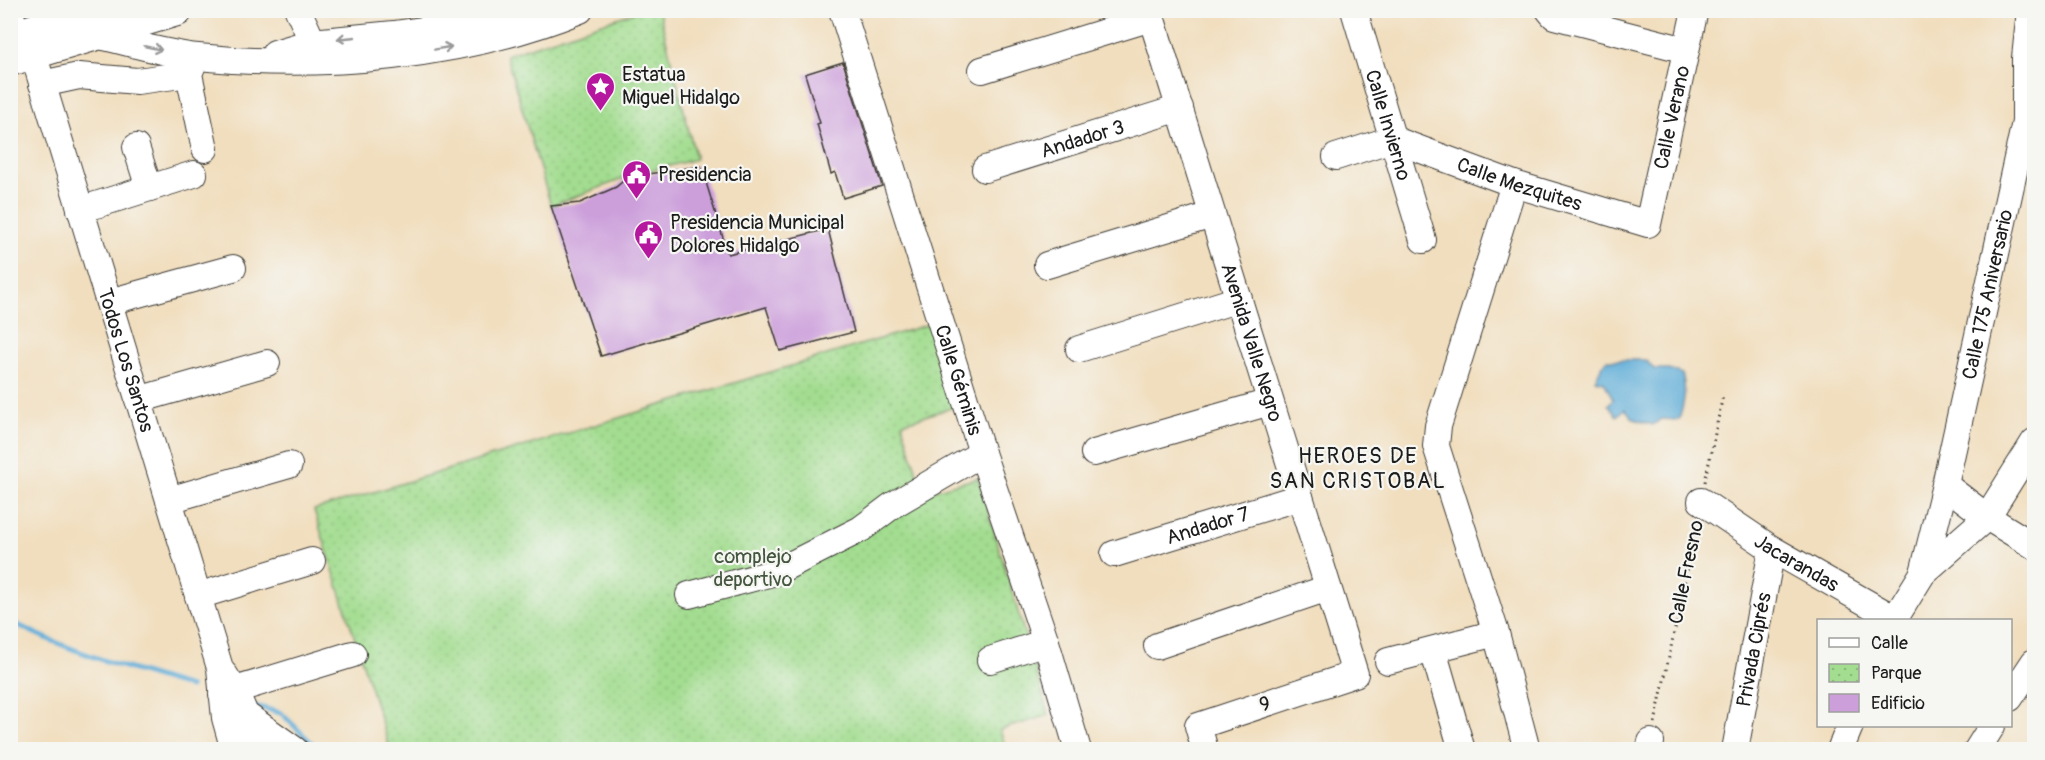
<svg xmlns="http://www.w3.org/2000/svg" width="2045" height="760" font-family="Pangolin,sans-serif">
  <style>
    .park { fill: url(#park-dots); stroke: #607c56; stroke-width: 1.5 }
    .water { fill: #5dacd7; stroke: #3c647a; stroke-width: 1.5 }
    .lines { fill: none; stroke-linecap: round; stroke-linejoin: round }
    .stream { stroke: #5dacd7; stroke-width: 5 }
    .building { fill: #cc9fdb }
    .minor-casing { stroke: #3c3934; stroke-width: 28 }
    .major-casing { stroke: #3c3934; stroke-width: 34 }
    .path { stroke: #3c3934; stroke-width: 3; stroke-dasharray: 1.5 4.5; stroke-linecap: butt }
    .minor { stroke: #fff; stroke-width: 26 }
    .major { stroke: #fff; stroke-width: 32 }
    .oneway { stroke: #999 }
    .labels { text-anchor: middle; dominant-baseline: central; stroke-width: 4.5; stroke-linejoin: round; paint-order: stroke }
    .poi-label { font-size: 20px; fill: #1c1c1c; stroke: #f6f6f2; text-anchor: start }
    .street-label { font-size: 20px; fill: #1c1c1c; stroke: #f6f6f2 }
    .park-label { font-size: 20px; fill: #44563f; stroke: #f6f6f2 }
    .quarter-label { font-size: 22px; letter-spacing: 1.5px; fill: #1c1c1c; stroke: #f6f6f2 }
  </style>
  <defs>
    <pattern id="park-dots" width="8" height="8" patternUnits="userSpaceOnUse" patternTransform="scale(1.5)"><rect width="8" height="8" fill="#a3dd90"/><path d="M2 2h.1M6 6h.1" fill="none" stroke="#8cbd7c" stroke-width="1.8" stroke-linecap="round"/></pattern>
  </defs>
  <rect width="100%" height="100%" fill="#f6f6f2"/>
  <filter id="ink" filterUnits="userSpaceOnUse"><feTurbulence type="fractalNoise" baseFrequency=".0167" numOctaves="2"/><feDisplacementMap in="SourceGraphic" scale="12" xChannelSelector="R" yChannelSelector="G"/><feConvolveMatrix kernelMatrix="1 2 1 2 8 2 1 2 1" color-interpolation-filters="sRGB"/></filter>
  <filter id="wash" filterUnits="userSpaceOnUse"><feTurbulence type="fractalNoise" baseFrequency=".008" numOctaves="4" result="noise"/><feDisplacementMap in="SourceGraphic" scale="24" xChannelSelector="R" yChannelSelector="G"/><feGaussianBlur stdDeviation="1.35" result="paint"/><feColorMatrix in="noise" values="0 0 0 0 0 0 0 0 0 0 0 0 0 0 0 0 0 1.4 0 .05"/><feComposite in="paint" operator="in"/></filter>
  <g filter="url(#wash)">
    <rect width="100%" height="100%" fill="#f1debe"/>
    <path class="park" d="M 638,11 L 659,11 L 696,159 L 628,177 L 551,206 L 506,55 Z
      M 936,322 L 961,405 L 902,423 L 923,493 L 978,478 L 1049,715 L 1000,730 L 1006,749 L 390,749 L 314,510 Z"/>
    <path class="water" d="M 1608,360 L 1646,360 L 1654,369 L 1669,369 L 1682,374 C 1687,390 1684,404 1679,420 L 1661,419 L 1653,425 L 1634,419 L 1625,409 L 1617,416 L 1608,405 L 1613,399 L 1604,382 L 1595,380 L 1602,365 Z"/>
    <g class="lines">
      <path class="stream" d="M 10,621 C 67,651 129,669 190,687
        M 251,705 L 281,713 L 319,750"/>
    </g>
    <g id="blocks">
      <path class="building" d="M 843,62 L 882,186 L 843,198 L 835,172 L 831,174 L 817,124 L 820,123 L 805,74 Z
        M 701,166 L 728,254 L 828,229 L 854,332 L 780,351 L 766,307 L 601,356 L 551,206 L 580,203 L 616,187 L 628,177 Z"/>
    </g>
  </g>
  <g filter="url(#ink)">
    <use href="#blocks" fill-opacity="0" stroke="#3c3934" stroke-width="1.5"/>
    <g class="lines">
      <defs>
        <g id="minor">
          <path d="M 298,10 L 319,56"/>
          <path id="s1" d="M 842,10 L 982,453 L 1046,642 L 1078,750"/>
          <path id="s2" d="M 1149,10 L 1355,674 L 1198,726 L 1205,750"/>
          <path id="s3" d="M 1354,10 L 1423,240"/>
          <path d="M 1549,10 L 1554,16 L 1686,50"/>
          <path d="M 10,12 L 17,36"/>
          <path d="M 95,35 C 129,42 164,54 198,57 C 321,70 465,57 580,10"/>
          <path id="s4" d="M 33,53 L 220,668 L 225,718 L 234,750"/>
          <path d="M 275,53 L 312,42 L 394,34 L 500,19 L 528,11"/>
          <path d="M 196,57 L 189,74 L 205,149"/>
          <path d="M 982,70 L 1151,18"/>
          <path d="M 42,84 L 79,76 L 137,81 L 189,74"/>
          <path d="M 136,147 L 149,188"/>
          <path id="s5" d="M 1336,157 L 1392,139 L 1514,184 L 1648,224 L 1695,10"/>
          <path id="s6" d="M 985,169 L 1180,108"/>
          <path d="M 1514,184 L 1438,426 L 1436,446 L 1496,633 L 1527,750"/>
          <path d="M 80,210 L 194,174"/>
          <path d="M 1047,265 L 1212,215"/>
          <path d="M 109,302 L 233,268"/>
          <path d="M 1079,349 L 1239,299"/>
          <path d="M 138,400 L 267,363"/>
          <path d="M 1094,453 L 1270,402"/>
          <path d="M 1945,485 L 1987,517 L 2034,546"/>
          <path d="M 169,500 L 289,465"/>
          <path id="s7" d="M 1701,501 L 1772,549 L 1897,620"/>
          <path id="s8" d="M 1114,554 L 1300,497"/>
          <path id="s9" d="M 1923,573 L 1945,485 L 2025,122 L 2025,58 L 2030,10"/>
          <path d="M 689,595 L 776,572 L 861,529 L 893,505 L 982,453"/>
          <path d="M 198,596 L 312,561"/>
          <path d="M 1894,620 L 1923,573 L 1987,517 L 2034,442"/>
          <path d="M 1157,646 L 1328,588"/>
          <path d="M 1433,650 L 1462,750"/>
          <path d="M 990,660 L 1046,642"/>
          <path d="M 1388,661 L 1496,633"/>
          <path d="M 225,675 C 242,700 248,720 254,750"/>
          <path d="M 222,694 L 353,654"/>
          <path d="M 2010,698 L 2034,662"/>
          <path d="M 237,716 L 246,715 L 295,750"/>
          <path d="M 1649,750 L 1651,742"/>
          <path id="s10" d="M 1735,750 L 1772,549"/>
          <path d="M 1840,750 L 1850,726"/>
          <path d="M 1977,750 L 1992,726"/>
        </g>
        <path id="major" d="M 10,38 L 96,10
          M 10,60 L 177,10"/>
      </defs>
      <use href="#minor" class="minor-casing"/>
      <use href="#major" class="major-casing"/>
      <path class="path" d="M 1705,482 L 1723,395
        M 1655,723 L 1697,524"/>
      <use href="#minor" class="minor"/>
      <use href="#major" class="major"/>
    </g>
    <defs><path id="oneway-shaft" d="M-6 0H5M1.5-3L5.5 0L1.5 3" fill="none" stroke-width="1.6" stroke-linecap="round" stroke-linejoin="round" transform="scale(1.5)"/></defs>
    <g class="oneway">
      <use href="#oneway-shaft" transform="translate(346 38) rotate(174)"/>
      <use href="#oneway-shaft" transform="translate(153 48) rotate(12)"/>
      <use href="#oneway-shaft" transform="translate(443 48) rotate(-10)"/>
    </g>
  </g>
  <defs>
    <symbol id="sight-pin" viewBox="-11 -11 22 30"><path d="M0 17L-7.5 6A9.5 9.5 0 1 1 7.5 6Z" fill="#b5179e" stroke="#f6f6f2"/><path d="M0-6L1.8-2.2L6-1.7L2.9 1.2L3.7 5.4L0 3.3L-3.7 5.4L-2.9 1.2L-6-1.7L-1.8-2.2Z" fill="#fff"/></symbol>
    <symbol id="civic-pin" viewBox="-11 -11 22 30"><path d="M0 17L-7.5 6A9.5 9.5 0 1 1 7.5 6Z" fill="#b5179e" stroke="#f6f6f2"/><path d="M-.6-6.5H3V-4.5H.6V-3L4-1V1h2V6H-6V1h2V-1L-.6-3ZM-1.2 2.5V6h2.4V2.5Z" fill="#fff"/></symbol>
  </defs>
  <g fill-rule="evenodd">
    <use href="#sight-pin" x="584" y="70" width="33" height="45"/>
    <use href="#civic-pin" x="620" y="158" width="33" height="45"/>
    <use href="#civic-pin" x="632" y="218" width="33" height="45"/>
  </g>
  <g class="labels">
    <g class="poi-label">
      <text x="622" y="74">Estatua<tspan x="622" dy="23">Miguel Hidalgo</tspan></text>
      <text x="658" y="174">Presidencia</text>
      <text x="670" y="222">Presidencia Municipal<tspan x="670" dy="23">Dolores Hidalgo</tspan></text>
    </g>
    <g class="street-label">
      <text stroke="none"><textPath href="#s5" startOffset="438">Calle Verano</textPath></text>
      <text stroke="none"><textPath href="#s3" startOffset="120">Calle Invierno</textPath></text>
      <text stroke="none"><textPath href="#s6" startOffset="102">Andador 3</textPath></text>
      <text stroke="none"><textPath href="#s5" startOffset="194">Calle Mezquites</textPath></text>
      <text stroke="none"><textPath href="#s9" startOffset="286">Calle 175 Aniversario</textPath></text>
      <text stroke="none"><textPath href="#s2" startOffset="348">Avenida Valle Negro</textPath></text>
      <text stroke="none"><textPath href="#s4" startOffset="321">Todos Los Santos</textPath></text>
      <text stroke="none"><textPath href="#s1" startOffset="388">Calle Géminis</textPath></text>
      <text stroke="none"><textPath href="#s8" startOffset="98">Andador 7</textPath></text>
      <text stroke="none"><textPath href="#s7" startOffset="114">Jacarandas</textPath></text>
      <text transform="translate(1686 572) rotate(-78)">Calle Fresno</text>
      <text stroke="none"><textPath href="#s10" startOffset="102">Privada Ciprés</textPath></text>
      <text transform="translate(1265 704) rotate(-18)">9</text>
    </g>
    <g class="park-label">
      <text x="753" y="556">complejo<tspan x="753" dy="23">deportivo</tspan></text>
    </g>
    <g class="quarter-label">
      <text x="1358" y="456">HEROES DE<tspan x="1358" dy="25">SAN CRISTOBAL</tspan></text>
    </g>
  </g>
  <rect width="2045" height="760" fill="none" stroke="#f6f6f2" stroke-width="36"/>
  <rect x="1817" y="619" width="195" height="108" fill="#f6f6f2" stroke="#9f9f9c" stroke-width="1.5"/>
  <rect x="1829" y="638" width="30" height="9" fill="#ffffff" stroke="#9f9f9c" stroke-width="1.5"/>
  <text x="1871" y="649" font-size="18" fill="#1c1c1c">Calle</text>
  <rect x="1829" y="664" width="30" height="18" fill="url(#park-dots)" stroke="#9f9f9c" stroke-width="1.5"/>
  <text x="1871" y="679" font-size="18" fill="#1c1c1c">Parque</text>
  <rect x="1829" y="694" width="30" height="18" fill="#cc9fdb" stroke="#9f9f9c" stroke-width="1.5"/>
  <text x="1871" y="709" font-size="18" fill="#1c1c1c">Edificio</text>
</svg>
